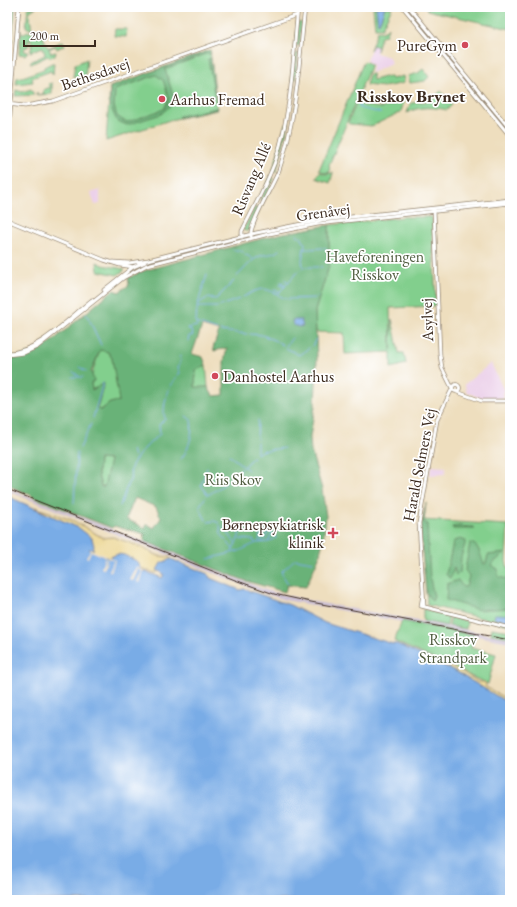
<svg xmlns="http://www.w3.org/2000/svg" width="517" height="907" font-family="'EB Garamond',serif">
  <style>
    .built { fill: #ecd1ea }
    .industrial { fill: #cbbfd5 }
    .green { fill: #82cf8d; stroke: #5e7c56 }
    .forest { fill: #69b278; stroke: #526e4b; fill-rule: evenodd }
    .sand { fill: #eeda9e; stroke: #94825e }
    .water { fill: #79ace6; stroke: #5a6b82 }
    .pier { fill: #eedebe }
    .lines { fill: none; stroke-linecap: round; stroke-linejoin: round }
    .stream { stroke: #79ace6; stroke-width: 1 }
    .secondary-casing { stroke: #94846e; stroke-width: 4.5 }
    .secondary { stroke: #fff; stroke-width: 3 }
    .tram { stroke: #3b2a1e; stroke-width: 1 }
    .poi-dot { fill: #d1495b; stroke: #fff; stroke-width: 1.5 }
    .labels { text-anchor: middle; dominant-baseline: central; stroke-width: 3.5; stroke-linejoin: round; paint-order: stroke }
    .poi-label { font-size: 16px; fill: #3b2a1e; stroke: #fff; text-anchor: end }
    .street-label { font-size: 16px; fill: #3b2a1e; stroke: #fff }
    .park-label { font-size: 16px; fill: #505c3f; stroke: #fff }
    .neighbourhood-label { font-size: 17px; font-weight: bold; fill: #3b2a1e; stroke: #fff }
  </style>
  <rect width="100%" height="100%" fill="#fff"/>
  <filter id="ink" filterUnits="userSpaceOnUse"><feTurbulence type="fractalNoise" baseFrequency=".025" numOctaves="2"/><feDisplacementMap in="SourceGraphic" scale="8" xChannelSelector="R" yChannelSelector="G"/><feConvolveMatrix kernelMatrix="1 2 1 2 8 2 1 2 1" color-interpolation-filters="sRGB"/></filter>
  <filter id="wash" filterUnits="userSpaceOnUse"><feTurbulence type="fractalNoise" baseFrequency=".012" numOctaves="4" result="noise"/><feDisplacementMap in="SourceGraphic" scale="16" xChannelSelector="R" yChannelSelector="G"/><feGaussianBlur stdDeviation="0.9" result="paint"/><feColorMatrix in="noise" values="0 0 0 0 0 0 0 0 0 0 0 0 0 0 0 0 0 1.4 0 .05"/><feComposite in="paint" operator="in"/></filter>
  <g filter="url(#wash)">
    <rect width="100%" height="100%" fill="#eedebe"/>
    <path class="built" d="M 7,7 L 16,7 L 7,100 Z
      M 373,45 L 378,47 L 376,53 L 389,57 L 391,64 L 371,73 L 372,65 L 366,60 Z
      M 100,190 L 100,204 L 95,205 L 91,193 Z
      M 491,363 L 504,391 L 502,393 L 504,398 L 483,399 L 466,392 L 465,384 Z
      M 431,466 L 446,467 L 445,474 L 430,475 Z"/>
    <path class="industrial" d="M 7,488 L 268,591 L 316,602 L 510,638 L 510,642 L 285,600 L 266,594 L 18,495 L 7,491 Z"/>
    <path class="green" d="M 7,7 L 15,7 L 12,42 L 7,41 Z
      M 36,7 L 29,12 L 32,30 L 26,27 L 28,8 Z
      M 373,7 L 376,7 L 378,23 L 380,21 L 385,7 L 392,7 L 382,28 L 375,28 Z
      M 426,7 L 510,7 L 510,29 L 427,10 Z
      M 298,22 L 302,23 L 299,46 L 296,45 Z
      M 388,27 L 386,35 L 381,36 L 377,51 L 378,47 L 373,45 L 370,50 L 377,31 L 383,32 Z
      M 115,29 L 127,29 L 126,37 L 114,36 Z
      M 21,30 L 21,34 L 24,34 L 27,31 L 32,33 L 40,30 L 48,48 L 63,41 L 65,45 L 57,49 L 55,46 L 49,49 L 51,53 L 56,52 L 55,56 L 49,57 L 48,56 L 31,64 L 30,62 L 45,55 L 43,47 L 30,52 L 32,46 L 31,39 L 29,39 L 28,47 L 25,47 L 24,51 L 28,52 L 25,55 L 19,54 Z
      M 210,50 L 217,110 L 170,120 L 106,141 L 110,87 Z
      M 298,53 L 295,80 L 292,80 L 295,54 Z
      M 87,59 L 85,78 L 73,77 L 75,64 Z
      M 364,61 L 370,64 L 370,67 L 329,165 L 330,172 L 326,173 L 319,170 Z
      M 52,63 L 54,63 L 53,75 L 51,71 L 32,78 L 33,82 L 16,84 L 17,78 C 25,77 35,72 44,69 L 44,67 Z
      M 423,69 L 429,77 L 425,81 L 410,83 L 408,76 L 418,73 Z
      M 369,74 L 372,74 L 373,80 L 384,77 L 391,77 L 392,79 L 403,76 L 404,83 L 384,87 L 366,85 Z
      M 52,83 L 52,94 L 36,95 L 37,92 L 38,95 L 44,93 L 43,90 L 51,87 L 48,84 Z
      M 31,89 L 34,95 L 15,96 L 16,90 L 22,92 Z
      M 441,91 L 452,105 L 447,110 C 435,107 418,106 407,113 L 411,103 L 430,101 Z
      M 358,99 L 362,100 L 362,105 L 382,108 L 404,101 L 401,112 L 372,126 L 350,124 L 348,123 Z
      M 289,122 L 276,172 L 273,171 L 286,124 Z
      M 320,172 L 326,174 L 333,173 L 330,183 L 316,178 Z
      M 271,176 L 274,179 L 263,201 L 260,200 Z
      M 255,207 L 258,209 L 248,231 L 245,231 L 243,230 Z
      M 403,217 L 432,217 L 436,306 L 390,308 L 391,350 L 392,319 L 399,353 L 404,353 L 406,364 L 391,368 L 391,352 L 345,354 L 344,333 L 316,332 L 315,311 L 329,266 L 329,225 Z
      M 97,262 L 103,265 L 124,269 L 124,271 L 117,275 L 98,271 Z
      M 100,349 L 108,352 L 112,358 L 120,401 L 110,403 L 101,410 L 97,409 L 103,384 L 92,390 C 89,375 96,364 100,349 Z
      M 206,365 L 208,387 L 195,388 L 196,370 Z
      M 99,459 L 110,460 L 105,487 L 101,487 L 98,475 Z
      M 422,520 L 508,525 L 506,561 L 508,568 L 510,570 L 510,625 L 427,605 Z
      M 423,609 L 449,616 L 447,626 L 423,621 Z
      M 451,617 L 467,621 L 466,629 L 449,626 Z
      M 402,621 L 475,635 L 471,648 L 496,654 L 488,684 L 394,641 Z
      M 492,628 L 510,631 L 510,637 L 491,634 Z"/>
    <path class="forest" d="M 210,50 L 211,54 L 206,54 L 165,69 L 175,101 L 161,114 L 127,125 L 117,121 L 110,106 L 110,87 ZM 156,75 L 163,80 L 169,98 L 164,109 L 128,122 L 124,121 L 117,116 L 114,106 L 115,90 Z
      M 211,58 L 217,108 L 208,59 Z
      M 216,108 L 215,110 L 179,118 L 179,116 Z
      M 329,225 L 329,266 L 315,311 L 317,358 L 315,406 L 310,437 L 311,451 L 322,489 L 326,516 L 323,542 L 319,557 L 306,587 L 287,585 L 285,592 L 246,581 L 144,541 L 145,534 L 114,526 L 112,528 L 33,497 L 31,495 L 7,485 L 7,357 L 16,358 L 44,348 L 113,290 L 119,292 L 129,285 L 128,278 L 143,271 L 279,234 ZM 202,326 L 219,331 L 213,348 L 214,351 L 227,348 L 224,362 L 224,395 L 213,396 L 208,387 L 195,387 L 196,370 L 206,365 L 203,357 L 192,354 ZM 100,350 L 108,352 L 112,358 L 119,401 L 110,403 L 101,410 L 97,409 L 104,383 L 92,390 L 91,383 L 94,381 L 91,372 ZM 99,459 L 110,460 L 104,487 L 101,487 L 98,475 ZM 135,498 L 156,507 L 161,518 L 154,528 L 147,524 L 145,528 L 126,519 Z
      M 426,503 L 424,522 L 427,524 L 430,578 L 434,597 L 432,601 L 426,593 L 420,530 Z
      M 459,526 L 474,527 L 475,529 L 453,529 L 452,527 Z
      M 460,539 L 466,541 L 461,557 L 460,573 L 456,575 L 454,568 L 451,577 L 449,578 L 446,574 L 453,543 L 454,541 Z
      M 470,543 C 480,544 480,556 484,564 L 486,563 L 488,555 L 505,553 L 491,565 L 498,569 L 498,576 L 506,579 L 510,574 L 510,608 L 479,610 L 446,600 L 447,584 L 458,580 L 463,587 L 466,587 L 469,576 L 465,570 Z"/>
    <path class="sand" d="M 35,507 L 74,521 L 103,538 L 113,537 L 136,545 L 159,556 L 170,557 L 171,559 L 161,563 L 159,571 L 155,573 L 140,568 L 124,555 L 118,554 L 108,558 L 89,549 L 79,528 L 51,516 Z
      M 441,662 L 458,669 L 478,682 L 485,682 L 486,687 L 510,701 L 510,704 L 439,663 Z"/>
    <path class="water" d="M 376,7 L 385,7 L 379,23 L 378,23 Z
      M 292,320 L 301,320 L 303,326 L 299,327 L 293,325 Z
      M 7,496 L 79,528 L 92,538 L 94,546 L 93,550 L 89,549 L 108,558 L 118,554 L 124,555 L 137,561 L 142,570 L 162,578 L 164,574 L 157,570 L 161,563 L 171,559 L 208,574 L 210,578 L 240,590 L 244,589 L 290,605 L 325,623 L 393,644 L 397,644 L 455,671 L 510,704 L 510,900 L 7,900 Z
      M 495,614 L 510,615 L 510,622 L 494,619 Z"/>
    <path class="pier" d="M 91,549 L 106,555 L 104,566 L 108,556 L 115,560 L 111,572 L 109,571 L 114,560 L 108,558 L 104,569 L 101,568 L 105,557 L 91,551 L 88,558 L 86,557 Z
      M 136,567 L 144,570 L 140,583 L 137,582 L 142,571 L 138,569 L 133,581 L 130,580 Z"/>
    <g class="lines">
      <path class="stream" d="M 360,101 L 359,108 L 381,113
        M 297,235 L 299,236
        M 301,237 L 305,244 L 302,260 L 303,267
        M 324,248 L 326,248
        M 304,249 L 309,249
        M 310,249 L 322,248
        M 233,250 L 239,250 L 243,252
        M 245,254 L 253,259
        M 306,267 L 318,267
        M 320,267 L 322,267
        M 236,277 C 243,271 250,261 258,257 C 265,253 272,256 279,250
        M 285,280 L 289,282
        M 281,282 L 286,284
        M 281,283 L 285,286
        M 280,285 L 284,287
        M 274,290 L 279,292
        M 278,294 L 299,270 L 304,268
        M 243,297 C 249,295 252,291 258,290 C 267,286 278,296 286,299
        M 317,297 L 318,297
        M 288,299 L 315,298
        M 199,303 L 207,298 L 216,299 L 234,281
        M 197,307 L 217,307 L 239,299
        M 86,314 L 89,319
        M 90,321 L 101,345
        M 196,323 L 217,330
        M 220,331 L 247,334
        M 250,334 L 262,335 L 276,341
        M 188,341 L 189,336 L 192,336 L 193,333 L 188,328 L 197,326 C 193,315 203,287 207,275
        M 278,342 L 283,345
        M 286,346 L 292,338
        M 312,346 L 316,339
        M 286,348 L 299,355 L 309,348
        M 79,367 L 86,371
        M 73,372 L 79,376
        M 72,377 L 83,377
        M 93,418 L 103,383
        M 257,439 L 258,420
        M 257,442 L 257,454 L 261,451 L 284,448
        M 80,448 L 91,424
        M 132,450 L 134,456
        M 229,455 L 248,470
        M 181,459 C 190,448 193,433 191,420 L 186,416
        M 207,468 L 201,485 L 208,495 L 226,483
        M 237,473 L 253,457
        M 229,481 L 233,477
        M 74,503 L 77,453
        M 120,506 L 128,483 L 130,481 C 131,477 130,472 131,468 C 133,459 152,440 160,434 L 159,425 L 165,419 C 161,405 170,383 180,373 L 178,367 L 180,363 L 181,355
        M 199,507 L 205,498
        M 200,509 L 206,520
        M 208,522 L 214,521 L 219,523
        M 220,525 L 221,534 L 233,549
        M 224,527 L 235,543
        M 251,527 L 258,532
        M 269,541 L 272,532
        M 262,542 L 264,531
        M 265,542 L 268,531
        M 256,543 L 269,542 L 276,538 L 274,534
        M 259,543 L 261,530
        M 232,552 L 240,534 L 232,528
        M 208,559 L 239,551 L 256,543 L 253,540 L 239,539
        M 288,584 L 281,572 L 295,559 L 313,562"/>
    </g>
  </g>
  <g filter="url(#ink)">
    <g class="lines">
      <defs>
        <path id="secondary" d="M 403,7 L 510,136
          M 409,7 L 510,129
          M 7,104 L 25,106 L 53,101 L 297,15
          M 504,122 L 510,117
          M 7,151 L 19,7
          M 434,210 L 440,355 L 442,368 L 452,388
          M 7,220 L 104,260 L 120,265 L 134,267
          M 251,236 C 248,226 274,184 279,170 C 297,118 299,61 305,7
          M 242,237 L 242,231 C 254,207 267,184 276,159 C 292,110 293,57 298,7
          M 113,262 L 129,263 L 148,260 L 256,233 L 322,220 L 510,200
          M 104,290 L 133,267 L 145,262
          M 7,353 C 38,353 69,318 92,300
          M 7,355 L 24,353 L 37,347 L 123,278 L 147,265 L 269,234 L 318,224 L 510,203
          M452.5 388a3.5 3.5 0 1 1 7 0a3.5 3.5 0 1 1-7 0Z
          M 457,392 L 482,401 L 510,401
          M 423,594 L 421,606 L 510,628
          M 424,607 L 419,523 L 437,420 L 452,389"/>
      </defs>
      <use href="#secondary" class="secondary-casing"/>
      <use href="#secondary" class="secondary"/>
      <path class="tram" d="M 7,489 L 235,580 L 274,594 L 311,602 L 510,640"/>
    </g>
  </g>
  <g class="poi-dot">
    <circle cx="465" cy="45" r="4"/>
    <circle cx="162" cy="99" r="4"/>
    <circle cx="215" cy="376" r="4"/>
    <path d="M331 527h4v4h4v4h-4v4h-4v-4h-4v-4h4z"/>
  </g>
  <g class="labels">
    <g class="poi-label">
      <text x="457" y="45">PureGym</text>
      <text x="170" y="99" text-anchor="start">Aarhus Fremad</text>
      <text x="223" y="376" text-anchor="start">Danhostel Aarhus</text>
      <text x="324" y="524">Børnepsykiatrisk<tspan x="324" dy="18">klinik</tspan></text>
    </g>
    <g class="street-label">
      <text transform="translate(95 74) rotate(-19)">Bethesdavej</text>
      <text transform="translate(251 179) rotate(-67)">Risvang Allé</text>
      <text transform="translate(323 212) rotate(-8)">Grenåvej</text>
      <text transform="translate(427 320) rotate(-92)">Asylvej</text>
      <text transform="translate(419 465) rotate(-79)">Harald Selmers Vej</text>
    </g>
    <g class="park-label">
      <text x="375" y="256">Haveforeningen<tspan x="375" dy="18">Risskov</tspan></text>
      <text x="233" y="479">Riis Skov</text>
      <text x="453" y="639">Risskov<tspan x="453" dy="18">Strandpark</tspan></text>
    </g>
    <g class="neighbourhood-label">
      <text x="411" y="96">Risskov Brynet</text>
    </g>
  </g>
  <rect width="517" height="907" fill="none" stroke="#fff" stroke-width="24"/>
  <path d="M24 40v6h71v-6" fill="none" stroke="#3b2a1e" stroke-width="2"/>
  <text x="30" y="40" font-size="12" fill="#3b2a1e" stroke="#ffffff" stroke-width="3" paint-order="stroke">200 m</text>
</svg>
